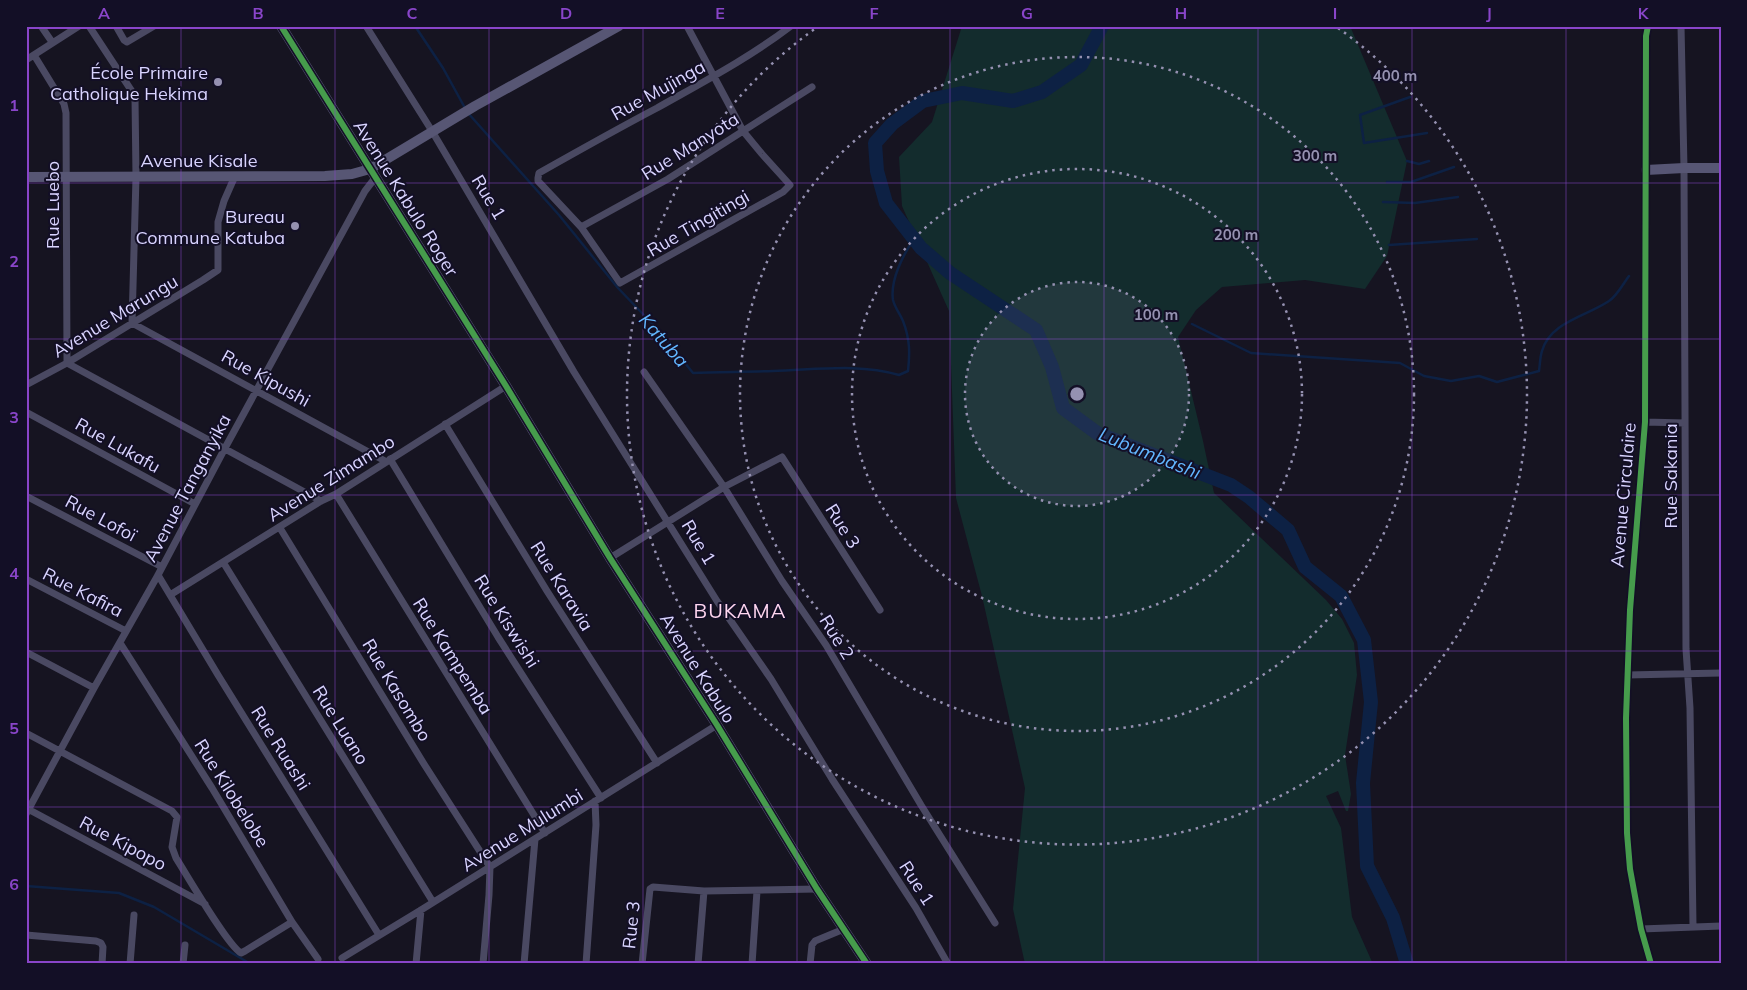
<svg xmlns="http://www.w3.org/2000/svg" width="1747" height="990" font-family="Mulish,sans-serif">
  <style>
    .green { fill: #132c2d }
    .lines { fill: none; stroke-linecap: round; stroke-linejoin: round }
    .stream { stroke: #0d2144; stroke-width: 2.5 }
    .river { stroke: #0d2144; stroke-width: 14 }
    .street { stroke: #4a4962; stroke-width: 7 }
    .secondary { stroke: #575674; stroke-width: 10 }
    .cycleway-casing { stroke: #130f26; stroke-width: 9 }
    .cycleway { stroke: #469c4c; stroke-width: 6 }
    .grid { fill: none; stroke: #8945c9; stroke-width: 1; stroke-opacity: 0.55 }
    .ring { fill: none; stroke: #9591b1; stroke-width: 2.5; stroke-dasharray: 2.5 5 }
    .poi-dot { fill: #9591b1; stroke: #130f26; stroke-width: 2 }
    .labels { text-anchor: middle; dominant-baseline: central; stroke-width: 4; stroke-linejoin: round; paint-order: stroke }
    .poi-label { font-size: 18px; fill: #d9d4ff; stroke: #130f26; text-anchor: end }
    .street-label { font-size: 18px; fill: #d9d4ff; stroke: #130f26 }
    .water-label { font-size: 19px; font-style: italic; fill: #62b6ff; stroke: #130f26 }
    .quarter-label { font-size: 20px; letter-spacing: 1px; fill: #ffd6f0; stroke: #130f26 }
    .centre { fill: #9591b1; stroke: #130f26; stroke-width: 2.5 }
    .ring-label { font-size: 15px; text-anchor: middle; font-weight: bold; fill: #9591b1; stroke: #130f26; stroke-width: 4; stroke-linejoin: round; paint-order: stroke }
    .neatline { fill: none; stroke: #8945c9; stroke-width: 2 }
    .grid-label { font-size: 16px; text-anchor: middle; font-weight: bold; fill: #8945c9 }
  </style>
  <rect width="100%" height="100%" fill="#161421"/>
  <path class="green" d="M 962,26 L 1350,26 L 1407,161 L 1387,256 L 1365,289 L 1305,280 L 1222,287 L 1196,310 L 1178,337 L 1203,441 L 1214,493 L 1326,600 L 1342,619 L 1354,643 L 1357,675 L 1345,755 L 1351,794 L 1348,811 L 1346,811 L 1338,791 L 1326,796 L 1341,828 L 1352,917 L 1373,964 L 1025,964 L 1013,909 L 1025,788 L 982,596 L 956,498 L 949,311 L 902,206 L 899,157 L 932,122 Z"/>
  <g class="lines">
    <path class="stream" d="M 415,26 L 443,68 L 465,108
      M 1410,97 L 1360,115 L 1364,143 L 1427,133
      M 468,113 L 559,215 L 618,288 L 661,333 L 693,373 C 719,372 746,372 773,371 C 814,370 859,363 899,375 L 908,371 C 910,353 910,339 903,321 C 900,314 895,308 893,300 C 890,280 903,255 914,239
      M 1407,161 L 1419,164 L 1429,161
      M 1387,182 L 1411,182 L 1454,167
      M 1383,202 L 1415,203 L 1458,197
      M 1389,245 L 1477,239
      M 1192,324 L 1251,353 L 1400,363 L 1424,376 L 1451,381 L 1479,376 L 1497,382 L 1539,371 C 1540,364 1540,357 1542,351 C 1550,322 1587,316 1609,301 C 1617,296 1623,284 1629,276
      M 26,886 L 119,893 L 154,907 L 249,963 L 409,963 L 412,964"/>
    <path class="river" d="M 1102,26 L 1081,65 L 1042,92 L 1013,101 L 962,93 L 923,101 L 892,124 L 875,143 L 877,171 L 886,203 L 921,248 L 950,273 L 1036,330 L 1052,367 L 1063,408 L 1097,433 L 1231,485 L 1249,497 L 1288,530 L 1305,567 L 1341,596 L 1364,640 L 1371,702 L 1363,783 L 1367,866 L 1393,918 L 1407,964"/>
    <path class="street" d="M 41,26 L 52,42
      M 89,26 L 133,93 L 135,98 L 136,177 L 132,323 L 385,461
      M 116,26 L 124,40 L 127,42 L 154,26
      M 366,26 L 432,131 L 574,372 L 617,441 L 717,601 L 771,679 L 832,779 L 916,908 L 948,964
      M 687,26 L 743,131 L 762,154 L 790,185 L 783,192 L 620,283 L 581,227 L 538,181 L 538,178 L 539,173 C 578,151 617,129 657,108 C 703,82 749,58 791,26
      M 1648,26 L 1646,36 L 1645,422 L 1630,610 L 1626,718 L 1627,833 L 1630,869 L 1641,929 L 1651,964
      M 1681,26 L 1684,168 L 1686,649 L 1690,708 L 1693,926
      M 34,55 L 64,104 L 66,113 L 67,363 L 321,501
      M 26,60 L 79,26
      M 581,227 L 668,179 L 812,87
      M 644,372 L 724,487 L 782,581 L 826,645 L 921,805 L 995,923
      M 26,385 L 67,363 L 203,280 L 218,270 L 218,222 L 224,201 L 235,176
      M 26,412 L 195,504
      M 1645,422 L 1685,423
      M 445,424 L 547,591 L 657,763
      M 390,459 L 498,637 L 601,798
      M 336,494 L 545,833
      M 26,496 L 162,567
      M 280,528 L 424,764 L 490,867 L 489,895 L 483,964
      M 610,558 L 724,487 L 782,457 L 880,610
      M 223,562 L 433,902
      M 158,575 L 218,675 L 379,935
      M 26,579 L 126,631
      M 170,595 L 321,501 L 336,494 L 506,386
      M 120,643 L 212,788 L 292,922 L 318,959
      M 26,652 L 94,688
      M 1627,675 L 1721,673
      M 26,733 L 172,811 L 177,817 L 172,847 L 176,858 C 187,875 227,945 241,953 L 245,951 L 292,922
      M 26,808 L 205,904
      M 26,814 L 94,688 L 158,575 L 225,448 L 365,191 L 375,178
      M 1641,929 L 1721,926
      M 26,935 L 96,941 L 101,943 L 103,947 L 102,964
      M 342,958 L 421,910 L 717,725
      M 130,964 L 134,915
      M 183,964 L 185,945
      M 416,964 L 421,910
      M 524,964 L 535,839
      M 586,964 L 596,825 L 595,801
      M 642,964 L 650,889 L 653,887 L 704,891 L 817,889
      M 698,964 L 704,891
      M 752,964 L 757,891
      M 810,964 L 812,945 L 815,941 L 844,929"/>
    <path class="secondary" d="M 281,26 L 506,386 L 610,558 L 717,725 L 817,889 L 867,964
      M 1646,170 L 1684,168 L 1721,168
      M 26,177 L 325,176 L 352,174 L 370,169 L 475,106 L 619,26"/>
    <defs>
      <path id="cycleway" d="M 281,26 L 506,386 L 610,558 L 717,725 L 817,889 L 867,964
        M 1648,26 L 1646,36 L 1645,422 L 1630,610 L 1626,718 L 1627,833 L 1630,869 L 1641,929 L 1651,964"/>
    </defs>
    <use href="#cycleway" class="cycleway-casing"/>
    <use href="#cycleway" class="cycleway"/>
  </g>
  <path class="grid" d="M 181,26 L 181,964M 335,26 L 335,964M 489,26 L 489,964M 643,26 L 643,964M 797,26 L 797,964M 950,26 L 950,964M 1104,26 L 1104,964M 1258,26 L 1258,964M 1412,26 L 1412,964M 1566,26 L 1566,964M 26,183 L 1721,183M 26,339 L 1721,339M 26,495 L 1721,495M 26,651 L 1721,651M 26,807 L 1721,807"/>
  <circle cx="1077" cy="394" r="112" fill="#9591b1" fill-opacity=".12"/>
  <g class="ring">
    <circle cx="1077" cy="394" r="112"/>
    <circle cx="1077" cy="394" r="225"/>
    <circle cx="1077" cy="394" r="337"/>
    <path d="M1338 28A450 450 0 1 1 816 28"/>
  </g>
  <g class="poi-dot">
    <circle cx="218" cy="82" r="5"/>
    <circle cx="295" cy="226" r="5"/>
  </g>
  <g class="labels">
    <g class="poi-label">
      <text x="208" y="72">École Primaire<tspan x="208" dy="21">Catholique Hekima</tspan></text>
      <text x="285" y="216">Bureau<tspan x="285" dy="21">Commune Katuba</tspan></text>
    </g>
    <g class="street-label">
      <text transform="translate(658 90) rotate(-29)">Rue Mujinga</text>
      <text transform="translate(690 146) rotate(-32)">Rue Manyota</text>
      <text x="199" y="160">Avenue Kisale</text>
      <text transform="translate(489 197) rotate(59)">Rue 1</text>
      <text transform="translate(406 198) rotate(58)">Avenue Kabulo Roger</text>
      <text transform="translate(52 205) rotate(-90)">Rue Luebo</text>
      <text transform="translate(698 223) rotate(-30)">Rue Tingitingi</text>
      <text transform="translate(115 316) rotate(-31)">Avenue Marungu</text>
      <text transform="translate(266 378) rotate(29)">Rue Kipushi</text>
      <text transform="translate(118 445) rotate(29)">Rue Lukafu</text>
      <text transform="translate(1670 476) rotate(-90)">Rue Sakania</text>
      <text transform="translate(331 478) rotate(-32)">Avenue Zimambo</text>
      <text transform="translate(187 488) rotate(-62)">Avenue Tanganyika</text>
      <text transform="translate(1623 495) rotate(-85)">Avenue Circulaire</text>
      <text transform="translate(101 518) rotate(28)">Rue Lofoï</text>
      <text transform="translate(843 526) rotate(58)">Rue 3</text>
      <text transform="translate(699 542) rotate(59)">Rue 1</text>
      <text transform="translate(562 586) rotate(58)">Rue Karavia</text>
      <text transform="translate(83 592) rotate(27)">Rue Kafira</text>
      <text transform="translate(507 621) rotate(58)">Rue Kiswishi</text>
      <text transform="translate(837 637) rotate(58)">Rue 2</text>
      <text transform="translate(453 656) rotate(58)">Rue Kampemba</text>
      <text transform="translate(698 668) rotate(58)">Avenue Kabulo</text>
      <text transform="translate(397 690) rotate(59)">Rue Kasombo</text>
      <text transform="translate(341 725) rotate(58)">Rue Luano</text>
      <text transform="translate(281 748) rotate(58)">Rue Ruashi</text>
      <text transform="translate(232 793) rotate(58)">Rue Kilobelobe</text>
      <text transform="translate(522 830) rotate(-32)">Avenue Mulumbi</text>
      <text transform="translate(123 843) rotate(28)">Rue Kipopo</text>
      <text transform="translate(917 883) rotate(57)">Rue 1</text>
      <text transform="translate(631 925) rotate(-84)">Rue 3</text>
    </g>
    <g class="water-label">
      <text transform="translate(664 340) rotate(49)">Katuba</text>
      <text transform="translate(1150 453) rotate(22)">Lubumbashi</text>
    </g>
    <g class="quarter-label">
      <text x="740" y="610">BUKAMA</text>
    </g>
  </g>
  <circle cx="1077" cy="394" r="8" class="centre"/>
  <g class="ring-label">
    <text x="1395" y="81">400 m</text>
    <text x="1315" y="161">300 m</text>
    <text x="1236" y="240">200 m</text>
    <text x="1156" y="320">100 m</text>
  </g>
  <rect width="1747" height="990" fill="none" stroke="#130f26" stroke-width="55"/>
  <rect x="28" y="28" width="1692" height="934" class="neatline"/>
  <g class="grid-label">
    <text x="104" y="19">A</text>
    <text x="258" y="19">B</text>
    <text x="412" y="19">C</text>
    <text x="566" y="19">D</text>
    <text x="720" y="19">E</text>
    <text x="874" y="19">F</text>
    <text x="1027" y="19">G</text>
    <text x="1181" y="19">H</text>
    <text x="1335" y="19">I</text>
    <text x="1489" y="19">J</text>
    <text x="1643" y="19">K</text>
    <text x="14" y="111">1</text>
    <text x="14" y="267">2</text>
    <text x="14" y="423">3</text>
    <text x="14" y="579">4</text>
    <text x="14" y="734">5</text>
    <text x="14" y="890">6</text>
  </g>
</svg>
